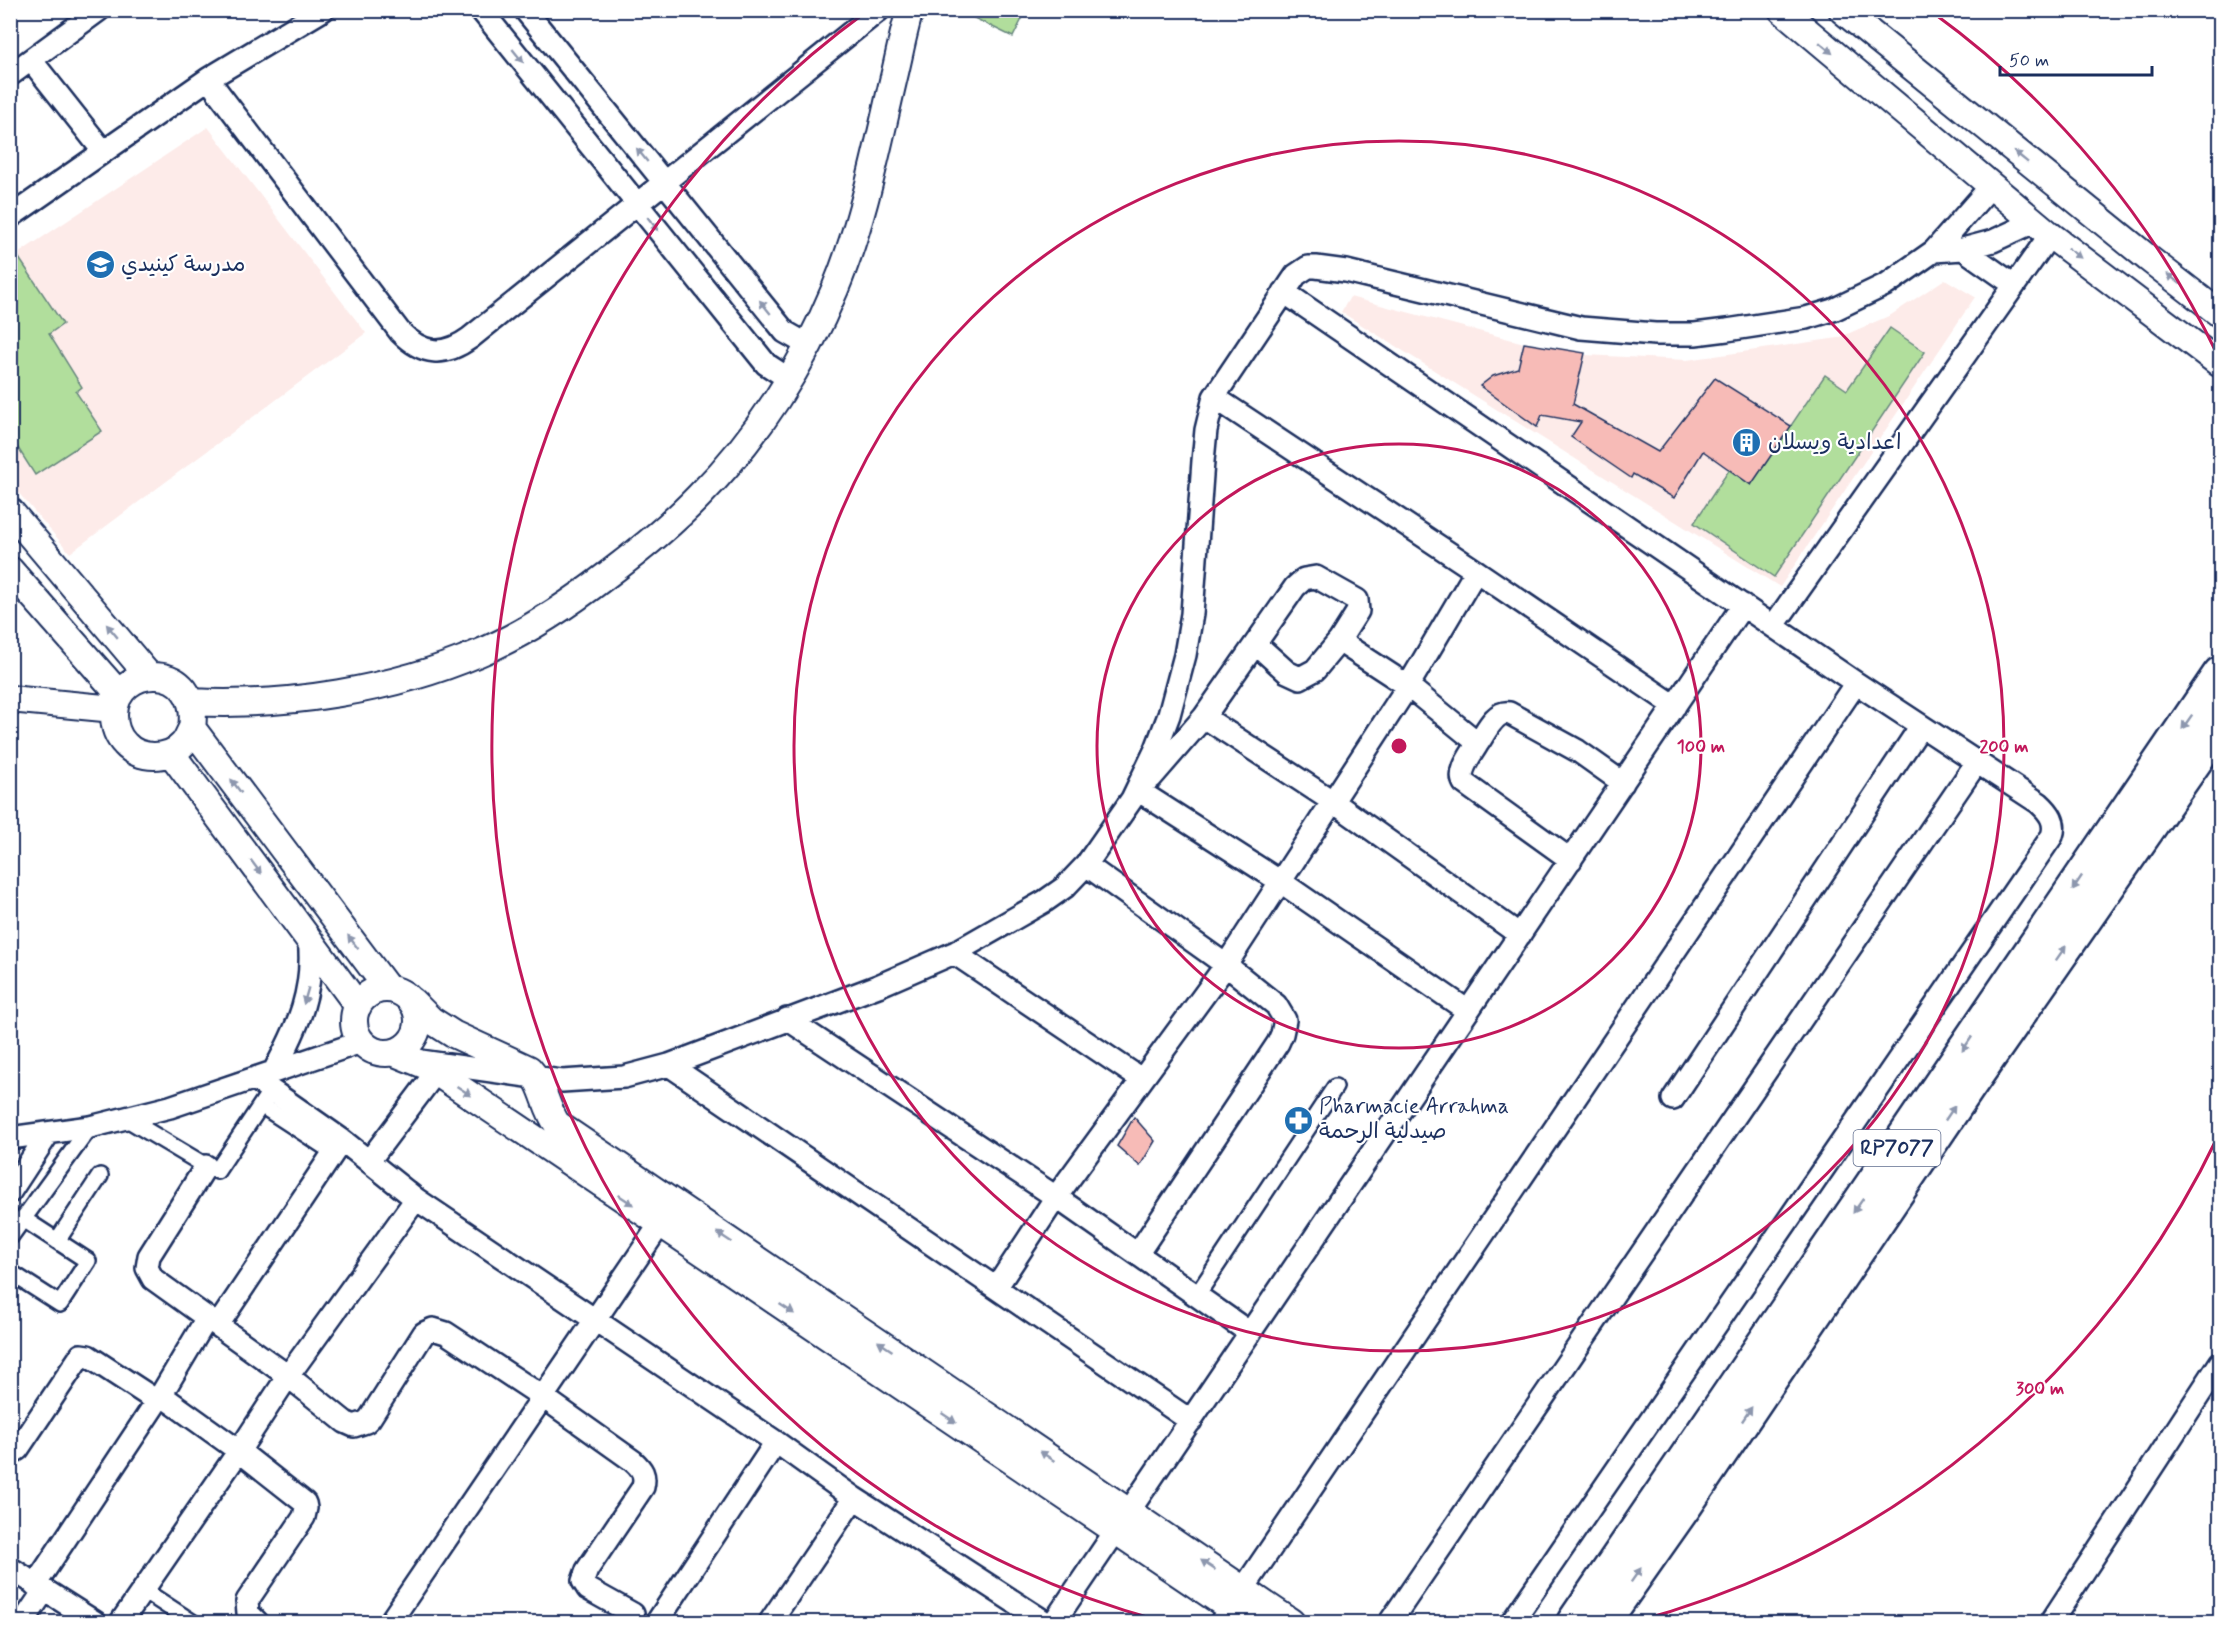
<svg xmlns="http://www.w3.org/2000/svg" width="2231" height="1633" font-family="Mynerve,'Playpen Sans Arabic',sans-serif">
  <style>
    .built { fill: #fdebe9 }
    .green { fill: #b1de9c; stroke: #66867d; stroke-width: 1.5 }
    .building { fill: #f7bbb7; stroke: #1b2f5e; stroke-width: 1.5 }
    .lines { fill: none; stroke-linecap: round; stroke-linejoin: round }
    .pedestrian-casing { stroke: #1b2f5e; stroke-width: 20 }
    .minor-casing { stroke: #1b2f5e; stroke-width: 26 }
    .tertiary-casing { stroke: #1b2f5e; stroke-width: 30 }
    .primary-casing { stroke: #1b2f5e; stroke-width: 38 }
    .pedestrian { stroke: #fff; stroke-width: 15 }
    .minor { stroke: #fff; stroke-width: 21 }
    .tertiary { stroke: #fff; stroke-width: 26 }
    .primary { stroke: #fff; stroke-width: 33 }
    .oneway { fill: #8d97ae }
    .ring { fill: none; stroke: #c2185b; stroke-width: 3 }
    .labels { text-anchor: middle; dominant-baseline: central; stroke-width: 4.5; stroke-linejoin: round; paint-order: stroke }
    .shield { fill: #fff; stroke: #5f6d8e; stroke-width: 1.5 }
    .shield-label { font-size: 21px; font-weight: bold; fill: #1b2f5e }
    .poi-label { font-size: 22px; fill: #1b2f5e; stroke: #fff; text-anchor: start }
    .centre { fill: #c2185b; stroke: #fff; stroke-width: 3 }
    .ring-label { font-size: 18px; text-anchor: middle; font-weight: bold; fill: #c2185b; stroke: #fff; stroke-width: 4.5; stroke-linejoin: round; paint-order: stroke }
  </style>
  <rect width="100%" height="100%" fill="#fff"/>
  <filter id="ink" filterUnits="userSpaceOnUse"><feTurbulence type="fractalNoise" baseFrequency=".0167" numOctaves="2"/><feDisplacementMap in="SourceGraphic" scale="12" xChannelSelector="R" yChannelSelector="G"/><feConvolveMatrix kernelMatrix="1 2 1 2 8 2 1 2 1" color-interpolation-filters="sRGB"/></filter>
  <g filter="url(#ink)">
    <path class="built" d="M 208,127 L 366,333 L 70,553 L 11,484 L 10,259 Z
      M 1945,279 L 1975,297 L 1780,587 L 1341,312 L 1350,297 L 1524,343 L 1585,355 L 1687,360 L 1838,338 L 1891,315 Z"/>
    <path class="green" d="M 960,11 L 1026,11 L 1013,37 Z
      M 17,255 L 63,324 L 49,334 L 82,387 L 76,392 L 102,431 L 35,475 L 11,437 L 10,259 Z
      M 1890,328 L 1925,352 L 1774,577 L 1694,523 L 1729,470 L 1751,485 L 1825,375 L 1847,390 Z"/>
    <path class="building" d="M 1524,343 L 1585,353 L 1573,404 L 1658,452 L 1715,378 L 1791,426 L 1751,485 L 1703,451 L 1674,498 L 1633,474 L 1631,478 L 1571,437 L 1581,422 L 1542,415 L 1537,427 L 1480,386 L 1493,376 L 1518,368 Z
      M 1134,1117 L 1155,1141 L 1140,1166 L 1117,1146 Z"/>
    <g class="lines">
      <defs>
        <path id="pedestrian" d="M 261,1105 L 333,1152
          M 127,1119 L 206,1166 L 217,1171 L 271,1090
          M 10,1237 L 90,1127
          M 57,1241 L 100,1176
          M 10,1272 L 60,1304 L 88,1261 L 22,1218
          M 1197,1295 L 1335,1087
          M 143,1590 L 192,1622"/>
        <path id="minor" d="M 481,10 L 766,364 L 789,379
          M 525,10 L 785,332 L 808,345
          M 31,60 L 103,151
          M 10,75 L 99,10
          M 208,79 L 400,332 C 423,355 444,357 470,338 L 879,10
          M 10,217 L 208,79 L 323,10
          M 1963,249 L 1993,241 L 2034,222
          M 1934,251 L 1963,249 L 2014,285
          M 1284,292 L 1856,683 L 2039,803 C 2049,812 2057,822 2052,836 L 1512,1622
          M 1214,397 L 1476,571 L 1675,706
          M 1774,625 L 2050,235
          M 1256,644 L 1287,672 L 1300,678 L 1315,670 L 1339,641
          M 1204,717 L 1332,801 L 1520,935
          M 1478,743 C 1486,732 1494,711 1509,713 L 1578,751 L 1623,783
          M 1151,778 L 1204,717 L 1295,587 L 1304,579 L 1316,577 L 1357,600 L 1358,611 L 1339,641 L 1408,686 L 1478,743 C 1472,754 1457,771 1464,783 L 1571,860
          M 1139,791 L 1281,882 L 1468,1011
          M 1086,865 L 1226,965 L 1276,1005 L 1285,1020 L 1282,1034 L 1278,1043 L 1138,1253
          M 954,953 L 1141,1079
          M 787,1019 L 1056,1197 L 1250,1333
          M 421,1061 L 562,1081 L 624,1077 L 669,1065 L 878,986 L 954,953 L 1045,901 L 1065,887 L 1086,865 L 1132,799 L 1156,749 L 1169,715 L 1185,655 L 1192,614 L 1203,461 L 1206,430 L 1214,397 L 1296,275 L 1308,267 L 1316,267 L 1346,271 L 1581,328 L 1655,334 L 1695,334 L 1727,330 L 1806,318 L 1833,310 L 1887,284 L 1934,251 L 1991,186
          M 669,1065 L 1191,1421
          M 274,1071 C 298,1027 315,990 309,938
          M 255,1079 L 342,1140 L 416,1199 L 776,1442 L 854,1498 L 770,1622
          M 1673,1099 L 1921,726
          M 10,1138 L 90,1127 L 170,1107 L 361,1042
          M 369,1161 L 436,1072
          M 206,1166 L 149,1256 L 147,1268 L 153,1279 L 288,1376 L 345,1422 L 354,1426 L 366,1422 L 370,1418 L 424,1333 L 433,1329 L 446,1333 L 543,1397 L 633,1461 C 642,1469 646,1475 643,1487 L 587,1570 L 583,1581 L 588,1589 L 633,1614 L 628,1622
          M 10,1192 L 48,1134
          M 996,1288 L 1056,1197 L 1226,965 L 1408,686 L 1476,571
          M 218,1325 L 342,1140
          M 161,1395 L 239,1451 L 305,1503 L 306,1508 L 304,1517 L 247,1601 L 248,1613 L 257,1622
          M 10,1454 L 18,1449 L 81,1355 L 88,1356 L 157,1401
          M 854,1498 L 1045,1622
          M 10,1568 L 95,1622
          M 35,1585 L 161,1395 L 207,1318
          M 23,1622 L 44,1591
          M 121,1622 L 239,1451 L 288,1376 L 416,1199
          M 390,1622 L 669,1211
          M 657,1622 L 776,1442
          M 1054,1622 L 1743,605
          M 1221,1622 L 1856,683
          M 1390,1622 L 1977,762
          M 2051,1622 L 2220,1363"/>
        <path id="tertiary" d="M 1782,10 L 2050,235 L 2220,364
          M 1842,10 L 2149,259 L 2220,314
          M 10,511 L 149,676
          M 10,570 L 119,694
          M 10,699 L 114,709
          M 192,702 C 286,707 393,690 479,653 C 525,634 568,605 607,575 C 639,551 671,525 699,496 C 757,438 804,364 835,289 C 863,222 877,150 893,81 C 899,57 903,33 910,10
          M 192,728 C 189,733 187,740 183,744 C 169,760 139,760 125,744 C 117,736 114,726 114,715 C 115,662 202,660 192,728 L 388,989
          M 171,753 L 358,1006
          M354 1021a32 32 0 1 1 64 0a32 32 0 1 1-64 0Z
          M 412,1001 L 431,1020 L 453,1034 L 529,1069 C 545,1086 544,1105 557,1124 L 1291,1622
          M 395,1053 L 427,1066 L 1251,1622"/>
        <path id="primary" d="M 1574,1622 L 2220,674
          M 1603,1622 L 1686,1504 L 1968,1087 L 2220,725"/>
      </defs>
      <use href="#pedestrian" class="pedestrian-casing"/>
      <use href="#minor" class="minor-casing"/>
      <use href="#tertiary" class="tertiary-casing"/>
      <use href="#primary" class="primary-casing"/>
      <use href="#pedestrian" class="pedestrian"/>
      <use href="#minor" class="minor"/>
      <use href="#tertiary" class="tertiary"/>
      <use href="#primary" class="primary"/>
    </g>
    <defs><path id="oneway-solid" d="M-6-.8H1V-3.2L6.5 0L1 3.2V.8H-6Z" transform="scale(1.5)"/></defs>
    <g class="oneway">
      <use href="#oneway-solid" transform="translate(1826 48) rotate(40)"/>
      <use href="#oneway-solid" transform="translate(518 56) rotate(51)"/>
      <use href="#oneway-solid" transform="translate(642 155) rotate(-129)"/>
      <use href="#oneway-solid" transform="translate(2021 157) rotate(-141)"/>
      <use href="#oneway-solid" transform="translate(653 224) rotate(51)"/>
      <use href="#oneway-solid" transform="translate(2074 253) rotate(37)"/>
      <use href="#oneway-solid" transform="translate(2174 279) rotate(-143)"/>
      <use href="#oneway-solid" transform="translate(765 307) rotate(-129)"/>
      <use href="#oneway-solid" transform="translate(112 631) rotate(-130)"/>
      <use href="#oneway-solid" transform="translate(2187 722) rotate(125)"/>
      <use href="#oneway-solid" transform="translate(236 786) rotate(-127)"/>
      <use href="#oneway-solid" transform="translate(256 867) rotate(53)"/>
      <use href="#oneway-solid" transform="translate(2077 883) rotate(124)"/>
      <use href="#oneway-solid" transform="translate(353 942) rotate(-127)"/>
      <use href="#oneway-solid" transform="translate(2061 953) rotate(-55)"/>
      <use href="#oneway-solid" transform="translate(306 996) rotate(106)"/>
      <use href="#oneway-solid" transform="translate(1967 1044) rotate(124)"/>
      <use href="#oneway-solid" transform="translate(464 1091) rotate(34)"/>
      <use href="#oneway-solid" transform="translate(1950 1113) rotate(-56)"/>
      <use href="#oneway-solid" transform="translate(626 1200) rotate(34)"/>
      <use href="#oneway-solid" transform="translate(1858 1206) rotate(125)"/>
      <use href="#oneway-solid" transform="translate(724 1237) rotate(-146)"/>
      <use href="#oneway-solid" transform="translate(787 1309) rotate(34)"/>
      <use href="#oneway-solid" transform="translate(885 1346) rotate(-146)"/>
      <use href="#oneway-solid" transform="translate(1747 1414) rotate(-56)"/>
      <use href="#oneway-solid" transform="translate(949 1418) rotate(34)"/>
      <use href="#oneway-solid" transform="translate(1047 1456) rotate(-146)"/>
      <use href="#oneway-solid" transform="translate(1208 1565) rotate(-146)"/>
      <use href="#oneway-solid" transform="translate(1636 1575) rotate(-55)"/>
    </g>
  </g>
  <g class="ring">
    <circle cx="1399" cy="746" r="302"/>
    <circle cx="1399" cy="746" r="605"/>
    <path d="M2218 1136A907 907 0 0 1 1634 1622M1164 1622A907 907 0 0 1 866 12M1932 12A907 907 0 0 1 2218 356"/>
  </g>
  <defs>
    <symbol id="school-disc" viewBox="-11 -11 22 22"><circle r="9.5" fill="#1f6fb2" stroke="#fff"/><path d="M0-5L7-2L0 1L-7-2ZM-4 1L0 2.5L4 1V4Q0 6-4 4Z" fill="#fff"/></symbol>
    <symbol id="building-disc" viewBox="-11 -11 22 22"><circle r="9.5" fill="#1f6fb2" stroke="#fff"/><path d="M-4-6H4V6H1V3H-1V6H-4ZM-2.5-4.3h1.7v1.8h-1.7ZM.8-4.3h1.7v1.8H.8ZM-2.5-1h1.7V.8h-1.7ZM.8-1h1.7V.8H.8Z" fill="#fff"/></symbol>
    <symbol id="pharmacy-disc" viewBox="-11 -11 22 22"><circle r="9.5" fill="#1f6fb2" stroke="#fff"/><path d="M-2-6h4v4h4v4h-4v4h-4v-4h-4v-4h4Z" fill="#fff"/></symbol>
  </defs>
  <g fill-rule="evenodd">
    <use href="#school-disc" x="84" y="248" width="33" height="33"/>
    <use href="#building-disc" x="1730" y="426" width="33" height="33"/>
    <use href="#pharmacy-disc" x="1282" y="1104" width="33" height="33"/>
  </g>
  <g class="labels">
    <rect class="shield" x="1853.5" y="1130" width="87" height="36" rx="4.5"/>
    <g class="shield-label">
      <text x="1897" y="1148">RP7077</text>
    </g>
    <g class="poi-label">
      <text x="121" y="265">مدرسة كينيدي</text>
      <text x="1768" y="443">اعدادية ويسلان</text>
      <text x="1319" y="1107">Pharmacie Arrahma<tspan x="1319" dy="25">صيدلية الرحمة</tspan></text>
    </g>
  </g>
  <circle cx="1399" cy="746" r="9" class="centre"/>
  <g class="ring-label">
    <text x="1701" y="752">100 m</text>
    <text x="2004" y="752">200 m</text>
    <text x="2040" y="1394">300 m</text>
  </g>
  <rect width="2231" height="1633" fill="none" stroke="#fff" stroke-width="36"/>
  <rect x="18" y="18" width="2195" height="1597" fill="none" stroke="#1b2f5e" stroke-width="2" filter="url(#ink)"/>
  <path d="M2000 66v9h152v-9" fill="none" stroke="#1b2f5e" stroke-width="3"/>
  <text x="2009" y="66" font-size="18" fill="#1b2f5e" stroke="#ffffff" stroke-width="4.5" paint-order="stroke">50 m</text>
</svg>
